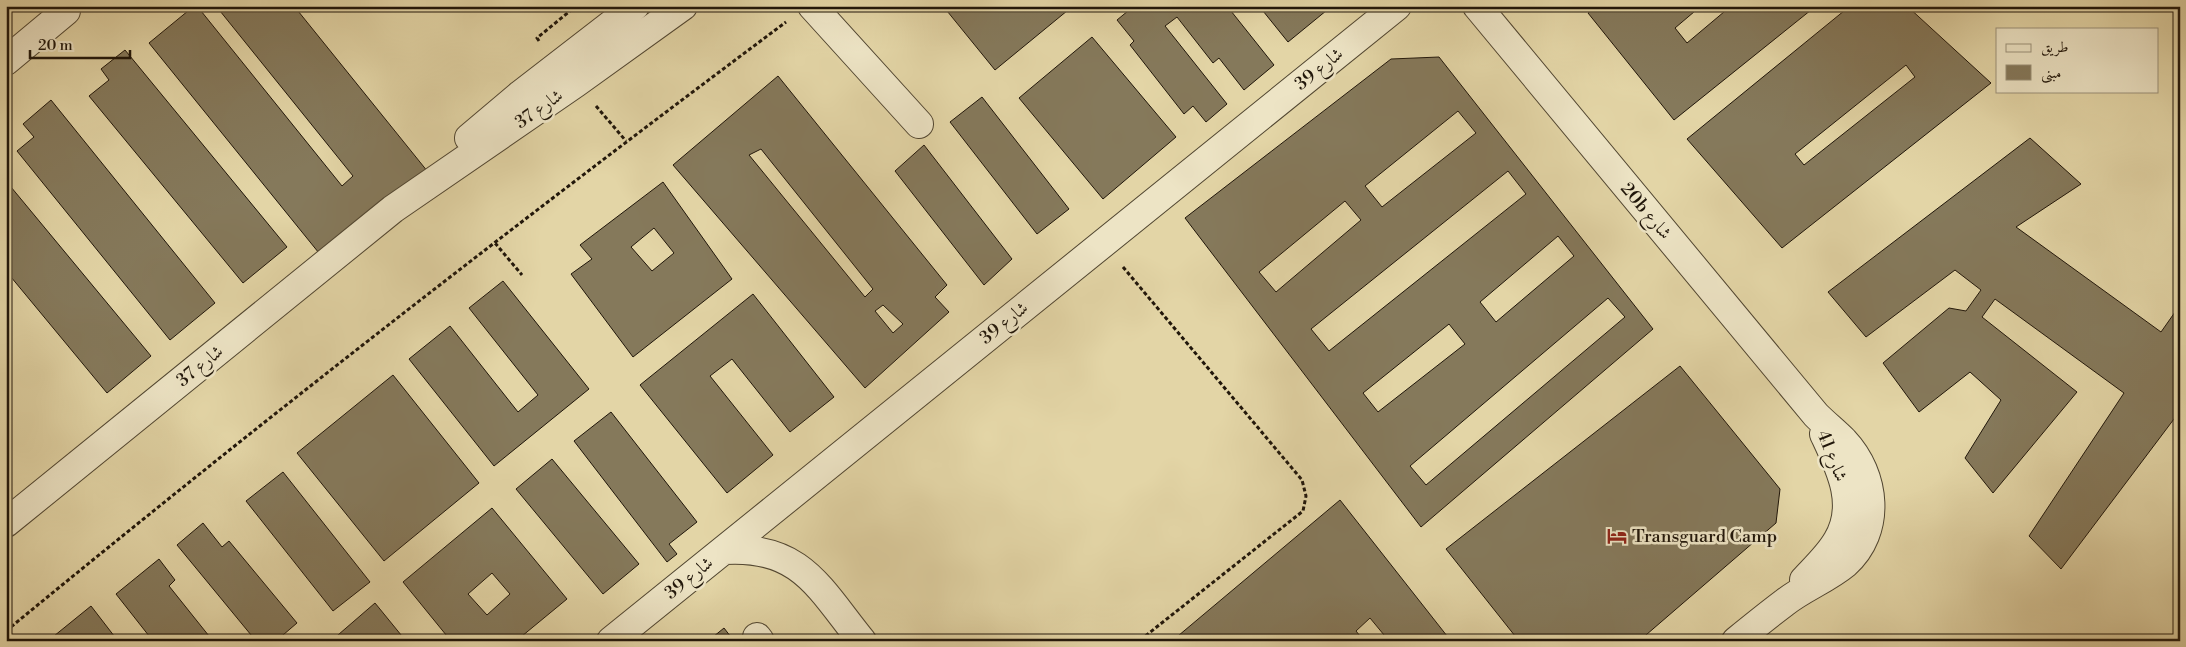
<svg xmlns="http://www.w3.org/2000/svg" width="2186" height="647" font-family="'Libre Bodoni',Amiri,serif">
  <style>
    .building { fill: #85795b; stroke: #20160a; fill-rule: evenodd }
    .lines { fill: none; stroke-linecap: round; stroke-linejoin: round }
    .minor-casing { stroke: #514631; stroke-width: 30 }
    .tertiary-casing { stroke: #514631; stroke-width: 30 }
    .path { stroke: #20160a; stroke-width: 3; stroke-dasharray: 4 2.5; stroke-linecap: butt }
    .minor { stroke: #ede4c5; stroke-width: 28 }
    .tertiary { stroke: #ede4c5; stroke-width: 28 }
    .labels { text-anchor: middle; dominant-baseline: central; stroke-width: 5; stroke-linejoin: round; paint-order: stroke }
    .street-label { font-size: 18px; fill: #20160a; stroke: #ede4c5 }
    .poi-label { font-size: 18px; fill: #20160a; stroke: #ede4c5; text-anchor: start }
  </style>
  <rect width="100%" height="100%" fill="#e3d5a6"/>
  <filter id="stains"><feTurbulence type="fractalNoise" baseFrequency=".004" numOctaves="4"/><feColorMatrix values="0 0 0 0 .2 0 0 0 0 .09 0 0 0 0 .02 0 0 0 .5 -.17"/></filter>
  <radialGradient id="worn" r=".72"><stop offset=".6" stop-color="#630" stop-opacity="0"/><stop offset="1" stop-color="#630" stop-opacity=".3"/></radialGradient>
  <path class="building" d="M 194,6 L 197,6 L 342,186 L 353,176 L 216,6 L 294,6 L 428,172 L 323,258 L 149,43 Z
    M 943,6 L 1073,6 L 995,70 Z
    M 1134,6 L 1227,6 L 1274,65 L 1244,90 L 1219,58 L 1213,63 L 1177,17 L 1165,26 L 1227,104 L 1206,122 L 1193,106 L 1184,114 L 1130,45 L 1134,41 L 1117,20 Z
    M 1259,6 L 1332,6 L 1288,42 Z
    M 1597,6 L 1701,6 L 1675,28 L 1687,43 L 1731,6 L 1816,6 L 1674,120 L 1588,13 Z
    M 1850,6 L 1907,6 L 1991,83 L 1782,248 L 1687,139 ZM 1906,65 L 1915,77 L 1804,165 L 1795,154 Z
    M 1092,37 L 1176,137 L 1103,199 L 1019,98 Z
    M 125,50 L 287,247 L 243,283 L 89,96 L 109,80 L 101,69 Z
    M 1439,57 L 1653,329 L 1421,527 L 1185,218 L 1391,59 ZM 1458,111 L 1476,133 L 1382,207 L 1365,186 ZM 1508,171 L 1526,194 L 1329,351 L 1311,329 ZM 1345,201 L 1361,220 L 1276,292 L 1259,272 ZM 1558,236 L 1574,256 L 1496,322 L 1480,302 ZM 1608,298 L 1625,317 L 1426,485 L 1410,466 ZM 1449,324 L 1465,344 L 1378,412 L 1363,393 Z
    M 778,76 L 947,285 L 935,297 L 949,312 L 865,388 L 673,165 ZM 761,149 L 873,289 L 865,297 L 749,155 ZM 883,305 L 903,324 L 893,333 L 875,311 Z
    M 982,97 L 1069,209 L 1037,234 L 950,122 Z
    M 51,100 L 215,303 L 170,340 L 17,151 L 34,137 L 23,124 Z
    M 2030,138 L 2081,184 L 2016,227 L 2161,332 L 2180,305 L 2180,411 L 2061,569 L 2029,536 L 2124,393 L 1995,299 L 1982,317 L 2077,392 L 1993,493 L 1965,458 L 2001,400 L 1970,372 L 1919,412 L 1883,363 L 1949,308 L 1966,311 L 1981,290 L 1955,270 L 1866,337 L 1828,292 Z
    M 924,145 L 1012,259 L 984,285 L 895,171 Z
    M 6,181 L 151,356 L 107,393 L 6,271 Z
    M 663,182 L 732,279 L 633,357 L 571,274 L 592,259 L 580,245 ZM 654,228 L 674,253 L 652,271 L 631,247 Z
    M 503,281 L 589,389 L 494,466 L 409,359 L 450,326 L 518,412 L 538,395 L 469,308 Z
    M 753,294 L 834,397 L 790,432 L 732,359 L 710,376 L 773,455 L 727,493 L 640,385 Z
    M 1680,366 L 1780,489 L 1776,523 L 1639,641 L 1519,641 L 1446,549 Z
    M 393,375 L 479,483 L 384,561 L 297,453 Z
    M 611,412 L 697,522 L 669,544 L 677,554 L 667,562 L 574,441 Z
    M 552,459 L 639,564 L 603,594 L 516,489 Z
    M 283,472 L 370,582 L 333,611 L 246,501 Z
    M 1340,500 L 1451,641 L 1389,641 L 1370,618 L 1356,631 L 1364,641 L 1172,641 Z
    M 492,508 L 567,599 L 516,641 L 451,641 L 403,582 ZM 492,573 L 510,594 L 487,615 L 468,594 Z
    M 203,523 L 222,547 L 229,541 L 297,623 L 276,641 L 256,641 L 177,545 Z
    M 159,559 L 175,580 L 169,586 L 213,641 L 153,641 L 116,594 Z
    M 375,603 L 406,641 L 331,641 Z
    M 91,606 L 118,641 L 58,641 L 54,636 Z
    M 724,628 L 734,641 L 708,641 Z"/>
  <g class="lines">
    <defs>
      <path id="minor" d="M 812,6 L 919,124
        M 1477,6 L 1816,415 C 1825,424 1835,432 1844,441 C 1876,475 1882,531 1845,564 C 1827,579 1803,588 1784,603 C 1768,615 1752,628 1736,641
        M 6,61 L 66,11
        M 724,550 C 801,545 819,588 862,641
        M 1804,580 C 1815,568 1829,555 1837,541 C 1859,505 1840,468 1824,434
        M 757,637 L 760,641
        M 611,641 L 1397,6"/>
      <path id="tertiary" d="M 469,138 L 521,94 L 635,6
        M 6,523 L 393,209 L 576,83 L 683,6"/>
    </defs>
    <use href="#minor" class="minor-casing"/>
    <use href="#tertiary" class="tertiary-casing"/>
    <path class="path" d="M 539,41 L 537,38 L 576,6
      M 596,106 L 626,141
      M 495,243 L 522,275
      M 1123,267 L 1302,480 L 1306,496 L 1303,511 L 1139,641
      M 6,631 C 261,421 522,219 786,22"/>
    <use href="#minor" class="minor"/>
    <use href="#tertiary" class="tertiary"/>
  </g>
  <defs>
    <symbol id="hotel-bare" viewBox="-9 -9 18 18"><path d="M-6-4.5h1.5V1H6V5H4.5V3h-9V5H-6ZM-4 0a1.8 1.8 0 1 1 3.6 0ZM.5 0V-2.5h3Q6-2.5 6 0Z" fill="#8f2418" stroke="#ede4c5" stroke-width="2.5" paint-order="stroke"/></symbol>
  </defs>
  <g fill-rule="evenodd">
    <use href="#hotel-bare" x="1603" y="522" width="28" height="28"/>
  </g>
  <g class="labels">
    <g class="street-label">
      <text transform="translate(1319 69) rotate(-39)">شارع 39</text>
      <text transform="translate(539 109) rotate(-35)">شارع 37</text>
      <text transform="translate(1646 211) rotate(50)">20b شارع</text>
      <text transform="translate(1004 323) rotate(-39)">شارع 39</text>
      <text transform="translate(200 366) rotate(-39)">شارع 37</text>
      <text transform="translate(1832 456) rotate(68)">شارع 41</text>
      <text transform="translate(689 578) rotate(-39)">شارع 39</text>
    </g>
    <g class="poi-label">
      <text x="1632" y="536">Transguard Camp</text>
    </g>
  </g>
  <rect width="2186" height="647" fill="none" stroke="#e3d5a6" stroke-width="25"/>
  <rect x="8" y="8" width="2171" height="632" fill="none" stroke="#20160a" stroke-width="2.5"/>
  <rect x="12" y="12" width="2161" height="622" fill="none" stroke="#20160a"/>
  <rect x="1996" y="28" width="162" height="65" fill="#ede4c5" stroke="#9b927a"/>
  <rect x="2006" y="44" width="25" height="8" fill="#ede4c5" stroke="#9b927a"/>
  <text x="2041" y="52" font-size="15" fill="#20160a">طريق</text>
  <rect x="2006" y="65" width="25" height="15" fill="#85795b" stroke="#9b927a"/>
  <text x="2041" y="78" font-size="15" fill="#20160a">مبنى</text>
  <path d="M30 50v8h100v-8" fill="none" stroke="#20160a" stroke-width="2.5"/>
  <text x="38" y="50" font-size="15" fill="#20160a" stroke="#ede4c5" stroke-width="4" paint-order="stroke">20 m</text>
  <rect width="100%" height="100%" filter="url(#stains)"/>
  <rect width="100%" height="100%" fill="url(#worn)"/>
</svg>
